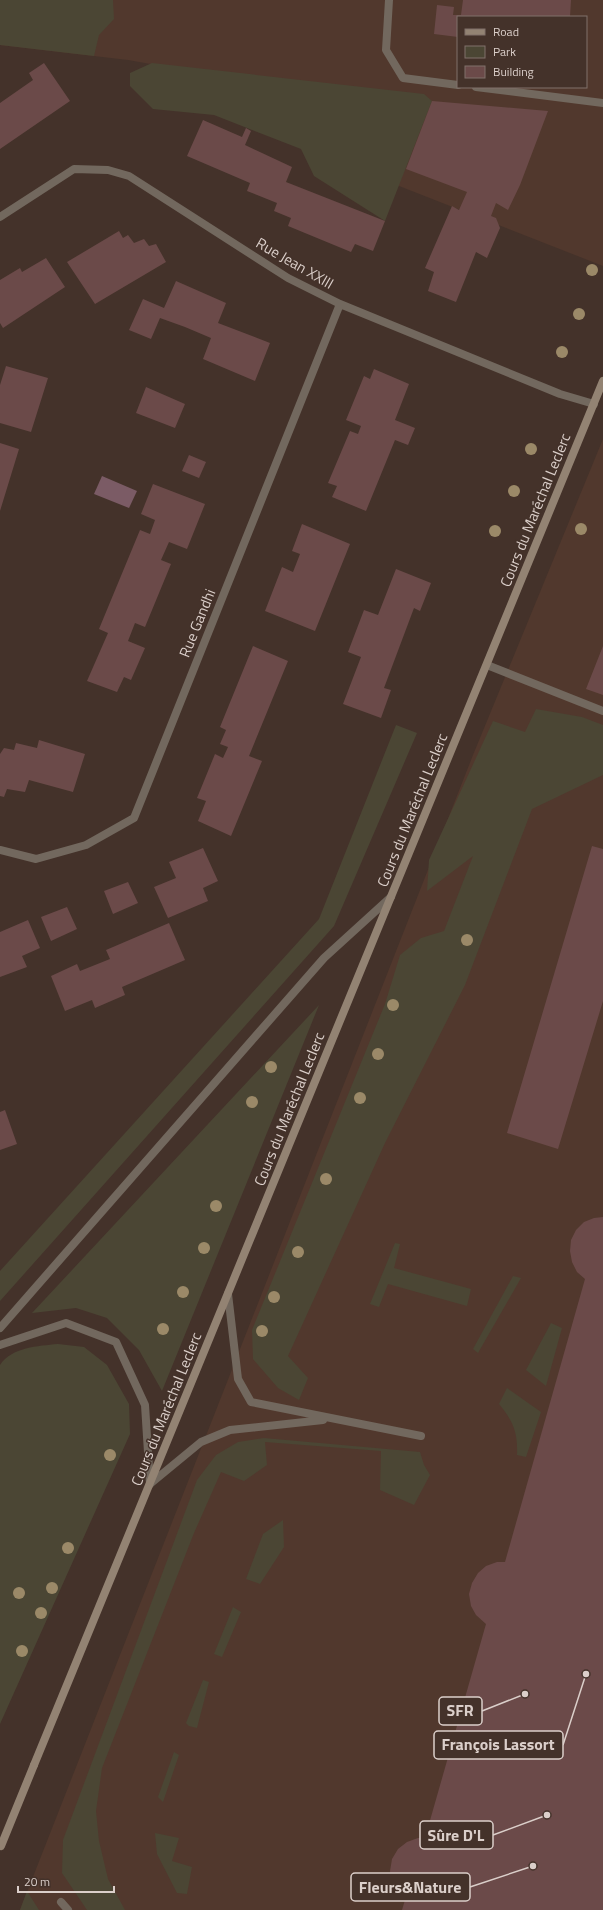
<svg xmlns="http://www.w3.org/2000/svg" width="603" height="1910" font-family="'Titillium Web',sans-serif">
  <style>
    .built { fill: #51382d; fill-rule: evenodd }
    .green { fill: #4b4634 }
    .water { fill: #7b5b65 }
    .building { fill: #6b4a49 }
    .lines { fill: none; stroke-linecap: round; stroke-linejoin: round }
    .service { stroke: #72685e; stroke-width: 8 }
    .minor { stroke: #72685e; stroke-width: 8 }
    .secondary { stroke: #938373; stroke-width: 8 }
    .secondary-bridge { stroke: #938373; stroke-width: 8 }
    .tree { fill: #9b8968 }
    .labels { text-anchor: middle; dominant-baseline: central; stroke-width: 3; stroke-linejoin: round; paint-order: stroke }
    .street-label { font-size: 15px; fill: #dbcfca; stroke: #44322a }
    .leader { fill: none; stroke: #dbcfca; stroke-width: 1.5 }
    .callout-dot { fill: #dbcfca; stroke: #44322a; stroke-width: 1.5 }
    .callout { fill: #44322a; stroke: #dbcfca; stroke-width: 1.5 }
    .callout-label { font-size: 16px; text-anchor: middle; font-weight: bold; fill: #dbcfca }
  </style>
  <rect width="100%" height="100%" fill="#44322a"/>
  <path class="built" d="M 0,0 L 603,0 L 603,266 L 394,184 L 415,111 L 128,60 L 0,45 ZM 458,17 L 586,17 L 586,87 L 458,87 Z
    M 603,439 L 603,1910 L 20,1910 L 473,755 Z"/>
  <path class="green" d="M 0,0 L 113,0 L 114,19 L 99,35 L 94,56 L 0,45 Z
    M 152,63 L 424,94 L 432,101 L 385,221 L 314,176 L 301,149 L 214,115 L 153,109 L 130,86 L 130,73 Z
    M 536,709 L 582,717 L 603,725 L 603,775 L 532,809 L 465,985 L 385,1143 L 288,1356 L 308,1378 L 299,1400 L 278,1388 L 253,1359 L 252,1330 L 385,1004 L 400,955 L 421,938 L 444,931 L 473,856 L 427,891 L 429,860 L 493,721 L 525,732 Z
    M 396,725 L 417,733 L 334,926 L 0,1301 L 0,1271 L 319,919 Z
    M 319,1005 L 162,1391 L 139,1350 L 107,1318 L 76,1308 L 32,1313 Z
    M 395,1243 L 400,1244 L 394,1268 L 471,1289 L 467,1306 L 388,1284 L 379,1307 L 370,1304 Z
    M 513,1276 L 521,1278 L 478,1353 L 473,1349 Z
    M 551,1323 L 562,1328 L 546,1386 L 526,1370 Z
    M 58,1344 L 84,1347 L 107,1365 L 129,1404 L 130,1434 L 0,1724 L 0,1365 C 12,1347 38,1346 58,1344 Z
    M 507,1388 L 541,1412 L 526,1457 L 517,1455 C 518,1432 513,1421 499,1404 Z
    M 264,1438 L 420,1452 L 424,1465 L 430,1475 L 414,1505 L 380,1490 L 381,1451 L 265,1442 L 267,1465 L 244,1481 L 221,1472 L 194,1533 L 102,1768 L 96,1811 L 99,1841 L 108,1879 L 125,1910 L 87,1910 L 62,1873 L 63,1840 L 197,1480 L 216,1455 L 238,1442 Z
    M 283,1520 L 284,1547 L 260,1584 L 246,1579 L 263,1534 Z
    M 233,1607 L 241,1612 L 222,1657 L 214,1654 Z
    M 203,1680 L 209,1682 L 197,1728 L 189,1726 L 186,1723 Z
    M 174,1752 L 179,1755 L 163,1802 L 158,1797 Z
    M 155,1833 L 179,1838 L 172,1861 L 192,1867 L 187,1894 L 177,1893 L 157,1854 Z
    M 27,1891 L 39,1910 L 20,1910 Z"/>
  <path class="water" d="M 102,476 L 137,491 L 129,508 L 94,494 Z"/>
  <path class="building" d="M 463,0 L 571,0 L 570,17 L 458,17 L 458,37 L 434,34 L 437,5 L 454,7 L 453,15 L 461,15 Z
    M 44,63 L 70,101 L 0,149 L 0,103 L 33,80 L 29,73 Z
    M 432,101 L 548,111 L 520,185 L 508,210 L 496,203 L 491,216 L 496,218 L 500,228 L 487,258 L 476,252 L 456,302 L 428,291 L 434,272 L 425,268 L 452,206 L 459,210 L 467,192 L 406,169 Z
    M 203,120 L 242,137 L 246,128 L 251,131 L 245,145 L 292,167 L 286,182 L 385,221 L 373,251 L 355,244 L 351,252 L 288,226 L 291,218 L 274,211 L 277,203 L 247,191 L 250,183 L 187,156 Z
    M 119,231 L 123,238 L 128,235 L 134,243 L 144,239 L 149,246 L 156,244 L 166,262 L 95,304 L 67,262 Z
    M 46,258 L 65,287 L 3,328 L 0,323 L 0,280 L 20,268 L 22,272 Z
    M 176,281 L 226,303 L 218,323 L 270,343 L 255,381 L 203,359 L 211,338 L 185,327 L 160,318 L 151,339 L 129,330 L 143,299 L 164,308 Z
    M 6,366 L 48,378 L 31,432 L 0,423 L 0,385 Z
    M 374,369 L 409,384 L 395,420 L 415,428 L 408,445 L 395,440 L 366,511 L 332,497 L 337,486 L 328,483 L 350,431 L 358,434 L 361,426 L 346,420 L 364,376 L 370,379 Z
    M 146,387 L 185,404 L 175,428 L 136,413 Z
    M 0,443 L 19,449 L 0,511 Z
    M 189,455 L 206,462 L 199,478 L 182,471 Z
    M 153,484 L 205,504 L 187,549 L 169,542 L 161,560 L 171,564 L 145,627 L 135,623 L 128,641 L 145,648 L 131,680 L 124,677 L 117,692 L 87,681 L 108,633 L 99,629 L 140,530 L 150,534 L 155,520 L 141,514 Z
    M 302,524 L 350,544 L 315,631 L 265,611 L 282,567 L 293,572 L 300,554 L 292,551 Z
    M 396,569 L 431,583 L 420,611 L 414,608 L 384,688 L 391,690 L 381,718 L 343,704 L 361,657 L 348,652 L 364,610 L 378,615 Z
    M 253,646 L 288,661 L 249,756 L 262,761 L 231,836 L 198,821 L 206,801 L 197,798 L 215,754 L 223,758 L 228,747 L 220,744 L 226,730 L 220,727 Z
    M 603,646 L 603,695 L 586,689 Z
    M 39,740 L 85,754 L 73,792 L 29,780 L 25,792 L 7,789 L 4,797 L 0,796 L 0,754 L 4,748 L 14,750 L 16,743 L 37,748 Z
    M 592,846 L 603,849 L 603,1001 L 558,1149 L 507,1133 Z
    M 203,848 L 218,881 L 203,888 L 208,901 L 168,918 L 154,887 L 176,878 L 169,862 Z
    M 128,882 L 138,903 L 113,914 L 104,891 Z
    M 67,907 L 77,929 L 51,941 L 41,917 Z
    M 28,920 L 40,948 L 22,956 L 27,967 L 0,977 L 0,932 Z
    M 169,923 L 185,960 L 122,987 L 125,995 L 95,1008 L 92,1000 L 65,1011 L 51,976 L 77,964 L 80,971 L 110,959 L 106,950 Z
    M 5,1110 L 17,1144 L 0,1150 L 0,1112 Z
    M 603,1217 L 603,1910 L 402,1910 L 405,1900 L 397,1892 L 391,1882 L 390,1871 L 392,1859 L 398,1849 L 407,1842 L 418,1838 L 425,1838 L 486,1624 L 476,1615 L 471,1606 L 469,1594 L 472,1583 L 478,1573 L 486,1566 L 497,1562 L 505,1562 L 585,1279 L 577,1272 L 572,1262 L 570,1251 L 571,1240 L 576,1230 L 584,1222 L 594,1218 Z"/>
  <g class="lines">
    <path class="service" d="M 389,0 L 386,50 L 403,78 L 458,85
      M 476,87 L 603,103
      M 487,665 L 603,711
      M 228,1294 L 238,1379 L 251,1402 L 421,1436
      M 0,1328 L 324,958 L 391,897
      M 0,1345 L 66,1323 L 116,1342 L 145,1405 L 150,1484
      M 150,1484 L 201,1442 L 230,1430 L 323,1420
      M 61,1902 L 68,1910"/>
    <path class="minor" d="M 0,217 L 74,169 L 108,170 L 129,176 L 288,278 L 340,304 L 560,394 L 594,404
      M 0,850 L 36,859 L 86,845 L 134,818 L 340,304"/>
    <path class="secondary" d="M 34,1765 L 603,381"/>
    <path class="secondary-bridge" d="M 1,1846 L 34,1765"/>
  </g>
  <g class="tree">
    <circle cx="592" cy="270" r="6"/>
    <circle cx="579" cy="314" r="6"/>
    <circle cx="562" cy="352" r="6"/>
    <circle cx="531" cy="449" r="6"/>
    <circle cx="514" cy="491" r="6"/>
    <circle cx="581" cy="529" r="6"/>
    <circle cx="495" cy="531" r="6"/>
    <circle cx="467" cy="940" r="6"/>
    <circle cx="393" cy="1005" r="6"/>
    <circle cx="378" cy="1054" r="6"/>
    <circle cx="271" cy="1067" r="6"/>
    <circle cx="360" cy="1098" r="6"/>
    <circle cx="252" cy="1102" r="6"/>
    <circle cx="326" cy="1179" r="6"/>
    <circle cx="216" cy="1206" r="6"/>
    <circle cx="204" cy="1248" r="6"/>
    <circle cx="298" cy="1252" r="6"/>
    <circle cx="183" cy="1292" r="6"/>
    <circle cx="274" cy="1297" r="6"/>
    <circle cx="163" cy="1329" r="6"/>
    <circle cx="262" cy="1331" r="6"/>
    <circle cx="110" cy="1455" r="6"/>
    <circle cx="68" cy="1548" r="6"/>
    <circle cx="52" cy="1588" r="6"/>
    <circle cx="19" cy="1593" r="6"/>
    <circle cx="41" cy="1613" r="6"/>
    <circle cx="22" cy="1651" r="6"/>
  </g>
  <g class="labels">
    <g class="street-label">
      <text transform="translate(295 263) rotate(30)">Rue Jean XXIII</text>
      <text transform="translate(535 510) rotate(-68)">Cours du Maréchal Leclerc</text>
      <text transform="translate(197 623) rotate(-68)">Rue Gandhi</text>
      <text transform="translate(412 810) rotate(-68)">Cours du Maréchal Leclerc</text>
      <text transform="translate(289 1109) rotate(-68)">Cours du Maréchal Leclerc</text>
      <text transform="translate(166 1409) rotate(-68)">Cours du Maréchal Leclerc</text>
    </g>
  </g>
  <path class="leader" d="M525 1694L482 1711M586 1674L563 1745M547 1815L493 1835M533 1866L470 1887"/>
  <g class="callout-dot">
    <circle cx="525" cy="1694" r="4"/>
    <circle cx="586" cy="1674" r="4"/>
    <circle cx="547" cy="1815" r="4"/>
    <circle cx="533" cy="1866" r="4"/>
  </g>
  <g class="callout">
    <rect x="439" y="1697" width="43" height="28" rx="4"/>
    <rect x="434" y="1731" width="129" height="28" rx="4"/>
    <rect x="420" y="1821" width="73" height="28" rx="4"/>
    <rect x="351" y="1873" width="119" height="28" rx="4"/>
  </g>
  <g class="callout-label">
    <text x="460" y="1716">SFR</text>
    <text x="498" y="1750">François Lassort</text>
    <text x="456" y="1841">Sûre D'L</text>
    <text x="410" y="1893">Fleurs&amp;Nature</text>
  </g>
  <rect x="457" y="16" width="130" height="72" fill="#44322a" stroke="#80716a"/>
  <rect x="465" y="29" width="20" height="6" fill="#938373" stroke="#80716a"/>
  <text x="493" y="36" font-size="12" fill="#dbcfca">Road</text>
  <rect x="465" y="46" width="20" height="12" fill="#4b4634" stroke="#80716a"/>
  <text x="493" y="56" font-size="12" fill="#dbcfca">Park</text>
  <rect x="465" y="66" width="20" height="12" fill="#6b4a49" stroke="#80716a"/>
  <text x="493" y="76" font-size="12" fill="#dbcfca">Building</text>
  <path d="M18 1886v6h96v-6" fill="none" stroke="#dbcfca" stroke-width="2"/>
  <text x="24" y="1886" font-size="12" fill="#dbcfca" stroke="#44322a" stroke-width="3" paint-order="stroke">20 m</text>
</svg>
